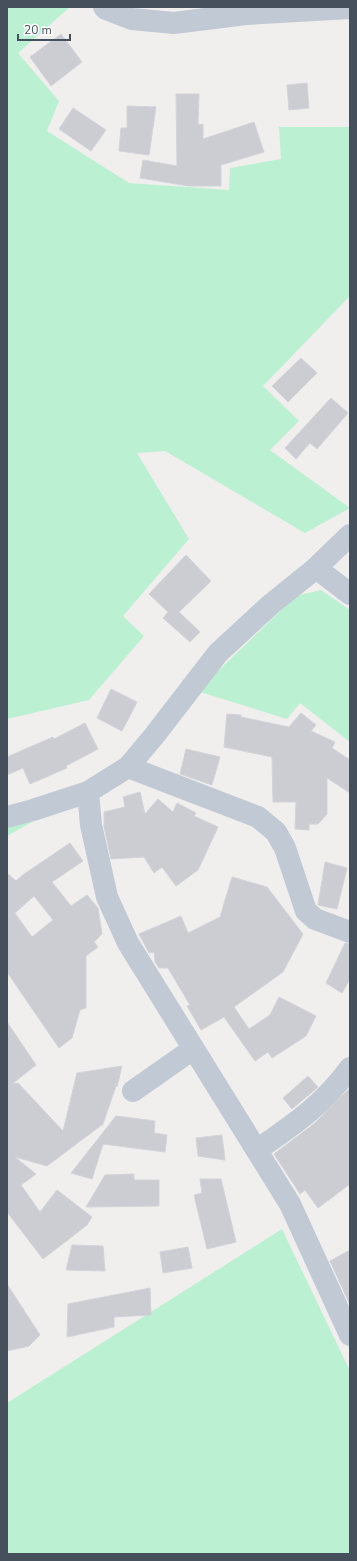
<svg xmlns="http://www.w3.org/2000/svg" width="357" height="1561" font-family="'Nunito Sans',sans-serif">
  <style>
    .green { fill: #bbf0d3 }
    .building { fill: #cbcdd3; stroke: #d2d4da; fill-rule: evenodd }
    .lines { fill: none; stroke-linecap: round; stroke-linejoin: round }
    .minor { stroke: #c1c9d4; stroke-width: 22 }
  </style>
  <rect width="100%" height="100%" fill="#f1eeee"/>
  <path class="green" d="M 7,7 L 70,7 L 18,53 L 59,101 L 47,131 L 129,183 L 229,190 L 230,168 L 281,159 L 279,127 L 350,127 L 350,296 L 263,386 L 299,421 L 270,450 L 350,508 L 305,533 L 165,451 L 137,453 L 189,539 L 123,616 L 144,636 L 89,700 L 7,719 Z
    M 321,590 L 350,610 L 350,742 L 300,703 L 287,719 L 197,691 L 296,596 Z
    M 34,821 L 7,836 L 7,827 Z
    M 282,1229 L 350,1371 L 350,1554 L 7,1554 L 7,1403 Z"/>
  <path class="building" d="M 61,34 L 82,62 L 51,86 L 30,57 Z
    M 307,83 L 309,108 L 289,110 L 287,85 Z
    M 176,94 L 199,94 L 198,125 L 203,124 L 203,139 L 254,122 L 264,152 L 221,165 L 221,186 L 189,186 L 140,178 L 143,160 L 177,166 Z
    M 127,106 L 156,107 L 149,155 L 119,151 L 121,128 L 127,128 Z
    M 73,108 L 106,130 L 91,151 L 59,129 Z
    M 301,358 L 317,373 L 288,402 L 272,386 Z
    M 331,398 L 348,413 L 317,449 L 310,443 L 296,459 L 285,448 Z
    M 186,555 L 211,581 L 179,612 L 200,632 L 190,642 L 163,618 L 168,612 L 149,594 Z
    M 111,689 L 137,702 L 122,731 L 97,718 Z
    M 301,713 L 316,725 L 311,731 L 335,742 L 332,748 L 350,760 L 350,793 L 327,778 L 327,814 L 318,824 L 309,824 L 309,830 L 295,829 L 296,802 L 273,802 L 272,757 L 224,747 L 227,714 L 241,715 L 241,717 L 289,727 Z
    M 85,723 L 98,749 L 66,766 L 67,768 L 30,784 L 23,768 L 7,775 L 7,757 L 53,737 L 54,739 Z
    M 186,749 L 220,757 L 212,785 L 180,774 Z
    M 140,792 L 145,814 L 158,799 L 173,812 L 177,803 L 196,813 L 194,816 L 218,827 L 198,870 L 176,886 L 162,867 L 154,873 L 144,857 L 111,859 L 104,827 L 104,812 L 125,807 L 123,797 Z
    M 70,843 L 83,861 L 52,882 L 71,906 L 87,895 L 98,908 L 102,934 L 94,942 L 98,947 L 86,956 L 86,1008 L 80,1010 L 72,1038 L 59,1048 L 7,972 L 7,873 L 16,881 L 24,874 ZM 34,896 L 53,920 L 32,937 L 15,913 Z
    M 325,862 L 347,868 L 337,909 L 318,905 Z
    M 232,877 L 267,887 L 303,934 L 283,972 L 234,1007 L 249,1029 L 270,1015 L 279,997 L 316,1016 L 306,1036 L 272,1058 L 268,1052 L 255,1061 L 224,1017 L 201,1030 L 187,1006 L 190,1005 L 168,968 L 159,968 L 155,962 L 154,952 L 149,953 L 139,934 L 181,916 L 188,933 L 220,917 Z
    M 345,943 L 350,944 L 350,979 L 342,993 L 326,983 Z
    M 7,1022 L 36,1065 L 12,1084 L 18,1083 L 63,1131 L 77,1073 L 122,1066 L 117,1087 L 116,1086 L 103,1124 L 47,1166 L 15,1157 L 36,1174 L 21,1185 L 40,1212 L 57,1190 L 92,1217 L 87,1225 L 43,1259 L 7,1212 Z
    M 308,1076 L 318,1087 L 292,1109 L 283,1098 Z
    M 350,1088 L 350,1184 L 318,1208 L 305,1190 L 300,1194 L 274,1154 L 315,1123 Z
    M 116,1116 L 155,1121 L 154,1133 L 167,1135 L 165,1152 L 103,1144 L 92,1179 L 71,1173 Z
    M 222,1135 L 225,1160 L 198,1156 L 196,1138 Z
    M 134,1174 L 134,1180 L 159,1180 L 159,1206 L 86,1207 L 105,1175 Z
    M 200,1179 L 221,1179 L 236,1242 L 207,1249 L 194,1195 L 202,1193 Z
    M 72,1245 L 103,1246 L 105,1271 L 66,1270 Z
    M 188,1247 L 192,1268 L 163,1273 L 160,1252 Z
    M 350,1250 L 350,1305 L 330,1261 Z
    M 7,1284 L 40,1335 L 29,1346 L 7,1351 Z
    M 150,1288 L 151,1315 L 114,1317 L 114,1327 L 67,1337 L 68,1304 Z"/>
  <g class="lines">
    <path class="minor" d="M 104,7 L 106,9 L 132,19 L 174,23 L 246,14 L 350,8
      M 316,568 L 350,594
      M 128,767 L 258,817 L 276,832 L 285,848 L 306,911 L 315,919 L 350,932
      M 88,792 L 91,825 L 107,897 L 128,943 L 290,1204 L 350,1335
      M 7,817 L 33,810 L 88,792 L 128,767 L 154,736 L 218,653 L 270,605 L 316,568 L 350,535
      M 133,1091 L 193,1049
      M 257,1150 C 294,1124 323,1105 350,1068"/>
  </g>
  <rect width="357" height="1561" fill="none" stroke="#46505c" stroke-width="16"/>
  <path d="M18 34v6h52v-6" fill="none" stroke="#46505c" stroke-width="2"/>
  <text x="24" y="34" font-size="12" fill="#46505c" stroke="#ffffff" stroke-width="3" paint-order="stroke">20 m</text>
</svg>
